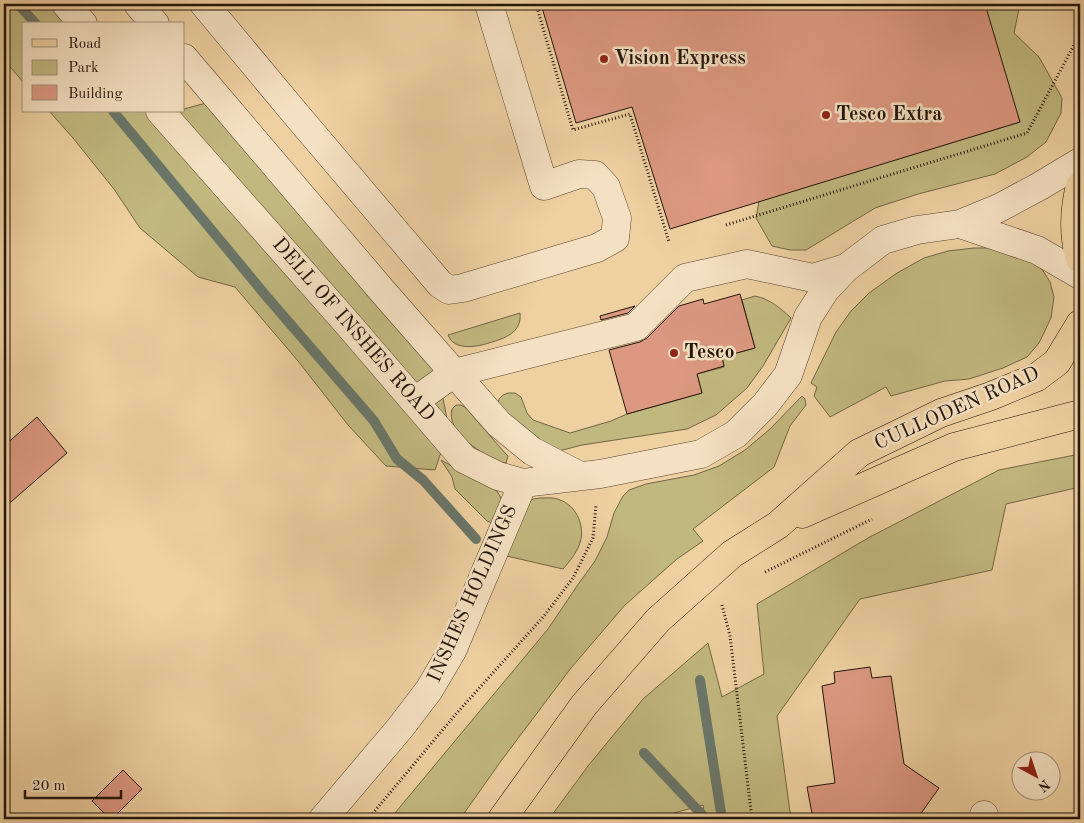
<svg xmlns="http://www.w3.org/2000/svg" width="1084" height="823" font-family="'Old Standard TT',serif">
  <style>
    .green { fill: #c1b87f; stroke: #726644 }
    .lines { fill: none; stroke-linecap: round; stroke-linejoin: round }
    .stream { stroke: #6a7669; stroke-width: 10 }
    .building { fill: #dc9881; stroke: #23150a }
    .minor-casing { stroke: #564430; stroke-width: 29 }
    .major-casing { stroke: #23150a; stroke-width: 29 }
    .path { stroke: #23150a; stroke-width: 3; stroke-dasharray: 1 2.5; stroke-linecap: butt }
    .minor { stroke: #f4e0c2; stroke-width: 28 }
    .major { stroke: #eed0a1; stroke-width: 28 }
    .poi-dot { fill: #8f2418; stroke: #f4e0c2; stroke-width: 2 }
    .labels { text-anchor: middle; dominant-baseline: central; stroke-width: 5; stroke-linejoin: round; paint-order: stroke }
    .poi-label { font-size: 20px; font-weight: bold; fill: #23150a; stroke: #f4e0c2; text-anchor: start }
    .street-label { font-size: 20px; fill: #23150a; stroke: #f4e0c2 }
  </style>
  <rect width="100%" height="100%" fill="#eed0a1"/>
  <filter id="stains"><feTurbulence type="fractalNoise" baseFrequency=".004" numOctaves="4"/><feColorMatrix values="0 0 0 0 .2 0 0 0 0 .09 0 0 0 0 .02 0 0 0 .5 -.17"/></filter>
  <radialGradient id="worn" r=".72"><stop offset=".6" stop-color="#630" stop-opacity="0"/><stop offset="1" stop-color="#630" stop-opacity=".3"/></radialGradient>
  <path class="green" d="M 4,4 L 87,4 L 87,15 L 94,24 L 24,24 L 24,83 L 4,60 Z
    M 980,4 L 1020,4 L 1014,33 L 1039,57 L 1062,98 L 1061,113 L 1046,142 L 1027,157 L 995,174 L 918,194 L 875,208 L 806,250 L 790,250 L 772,246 L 756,218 L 759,201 L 1020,122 Z
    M 206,103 L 438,373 L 449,429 L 435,470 L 386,466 L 348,425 L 298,361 L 235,287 L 198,277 L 140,228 L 114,189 L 73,138 L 49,111 L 184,111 L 184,109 Z
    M 974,248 L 999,248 L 1023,256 L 1042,269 L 1050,282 L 1054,297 L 1051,318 L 1039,343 L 1027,357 L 1003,368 L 969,379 L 945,381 L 891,396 L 886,387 L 830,417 L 814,396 L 817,387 L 811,383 L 836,332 L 851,311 L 869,293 L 897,273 L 924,258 L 948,251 Z
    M 755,296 C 770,299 780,308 791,318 L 763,366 L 747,388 L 716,415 L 687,429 L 582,445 L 559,451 L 532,439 L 498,404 L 499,399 L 503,395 L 508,393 L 515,393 L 521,397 L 527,413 L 533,420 L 570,433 L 611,421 L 627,414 L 702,393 L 697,374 L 724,367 L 722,357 L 755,348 L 742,300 Z
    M 520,313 C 522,333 505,338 489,343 C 476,347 454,351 448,335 Z
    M 802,396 L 805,399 L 806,405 L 790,426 L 774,467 L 693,529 L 703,541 L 677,559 L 625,605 L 571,668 L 501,761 L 460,819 L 390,819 L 548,629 L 579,583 L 595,561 L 607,537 L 614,513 L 623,496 L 629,490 L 646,484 L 694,475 L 719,466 L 745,450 L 770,429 Z
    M 456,405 L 461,405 L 466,408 L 505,453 L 508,456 L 506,463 L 501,463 L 496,462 C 479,450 446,433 452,409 Z
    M 1080,454 L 1080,487 L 1006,504 L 992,570 L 860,599 L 777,716 L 791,819 L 705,819 L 703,805 L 652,819 L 549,819 L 588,766 L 643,699 L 708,643 L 722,697 L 764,674 L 757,604 L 868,538 L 999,470 Z
    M 441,460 L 497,491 L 502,500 L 495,524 L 487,521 L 455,489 L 452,477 Z
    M 540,498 C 547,498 554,497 560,500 C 575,505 584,523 581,539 C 579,550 570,561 563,569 L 498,554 L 525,504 L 533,499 Z"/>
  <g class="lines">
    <path class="stream" d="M 18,4 L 36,24
      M 113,111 L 267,297 L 374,421 L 397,459 L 423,480 L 476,539
      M 700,680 L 722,819
      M 644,753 L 706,819"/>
  </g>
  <path class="building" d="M 541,4 L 985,4 L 1020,122 L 670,229 L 632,107 L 576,123 Z
    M 740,294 L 755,348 L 722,357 L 724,366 L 697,374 L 702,393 L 627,414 L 609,350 L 640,342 L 647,338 L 679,306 L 703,299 L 704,304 Z
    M 635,306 L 628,313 L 601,320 L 600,316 Z
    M 37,417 L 67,453 L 4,508 L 4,446 Z
    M 870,667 L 872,678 L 891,676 L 904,764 L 939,788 L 917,819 L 813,819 L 807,787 L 835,783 L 822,686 L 835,683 L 834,672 Z
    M 123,770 L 142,789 L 112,819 L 110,819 L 92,801 Z"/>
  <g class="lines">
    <defs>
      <path id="minor" d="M 66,4 L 83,24
        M 138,4 L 155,24
        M 204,4 L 294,112 L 440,284 L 449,290 L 463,288 L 597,248 L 615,238 L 617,218 L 606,187 L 595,175 L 579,174 L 544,186 L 489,4
        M 184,58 L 384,293 L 499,424 L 532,451 L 580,476
        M 160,111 L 347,323 L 464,459 L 498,476 L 523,483 L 600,474 L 701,454 L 736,434 L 765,405 L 788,375 L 808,317 L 826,289 L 846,268 L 883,240 L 917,230 L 960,224 L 999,208 L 1040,186 L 1080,162
        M 960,224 L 1037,250 L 1080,275
        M 415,401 L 454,373 L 636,327 L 685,278 L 747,264 L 813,278 L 846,268
        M 984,815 L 984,819
        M 323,819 L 400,728 L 429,690 L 452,651 L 523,483"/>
      <path id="major" d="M 1080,186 C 1074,209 1073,236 1080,259
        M 802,514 L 954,447 L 1080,414
        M 502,819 L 584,705 L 658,620 L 732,554 L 778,525 L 859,453 L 941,413 L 991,396 L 1037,377 L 1057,362 L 1080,324"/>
    </defs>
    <use href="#minor" class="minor-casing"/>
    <use href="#major" class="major-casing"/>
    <path class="path" d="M 536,4 L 573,130 L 630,114 L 669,242
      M 726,225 L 1027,133 L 1080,34
      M 765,572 L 872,519
      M 722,605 L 730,636 L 752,819
      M 368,819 L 456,714 L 544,616 L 573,578 L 593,538 L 596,505"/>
    <use href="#minor" class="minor"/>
    <use href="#major" class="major"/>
  </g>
  <g class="poi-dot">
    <circle cx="604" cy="59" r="5"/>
    <circle cx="826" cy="115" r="5"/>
    <circle cx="674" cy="353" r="5"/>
  </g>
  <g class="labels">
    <g class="poi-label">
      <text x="614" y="59">Vision Express</text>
      <text x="836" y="115">Tesco Extra</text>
      <text x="684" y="353">Tesco</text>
    </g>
    <g class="street-label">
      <text transform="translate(353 330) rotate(49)">DELL OF INSHES ROAD</text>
      <text transform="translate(957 409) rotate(-24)">CULLODEN ROAD</text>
      <text transform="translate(473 594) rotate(-66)">INSHES HOLDINGS</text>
    </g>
  </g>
  <rect width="1084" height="823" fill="none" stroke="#eed0a1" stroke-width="20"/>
  <rect x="5" y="5" width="1074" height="813" fill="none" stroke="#23150a" stroke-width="2.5"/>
  <rect x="10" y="10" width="1064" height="803" fill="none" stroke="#23150a"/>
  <rect x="22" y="22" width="162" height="90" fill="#f4e0c2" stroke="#a08f78"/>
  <rect x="32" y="39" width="25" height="8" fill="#eed0a1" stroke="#a08f78"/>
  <text x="68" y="48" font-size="15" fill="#23150a">Road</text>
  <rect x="32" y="60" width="25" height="15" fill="#c1b87f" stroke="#a08f78"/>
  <text x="68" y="72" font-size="15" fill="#23150a">Park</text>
  <rect x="32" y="85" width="25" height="15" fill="#dc9881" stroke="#a08f78"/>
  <text x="68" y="98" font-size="15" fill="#23150a">Building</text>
  <g transform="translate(1036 776) rotate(140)"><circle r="24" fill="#f4e0c2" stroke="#a08f78"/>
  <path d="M0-4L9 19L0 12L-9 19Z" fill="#8f2418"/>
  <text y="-8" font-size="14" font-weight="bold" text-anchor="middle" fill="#23150a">N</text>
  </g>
  <path d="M25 790v8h96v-8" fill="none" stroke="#23150a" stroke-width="2.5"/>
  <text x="32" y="790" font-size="15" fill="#23150a" stroke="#f4e0c2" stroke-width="4" paint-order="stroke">20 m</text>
  <rect width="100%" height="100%" filter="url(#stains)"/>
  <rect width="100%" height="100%" fill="url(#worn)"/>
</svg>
